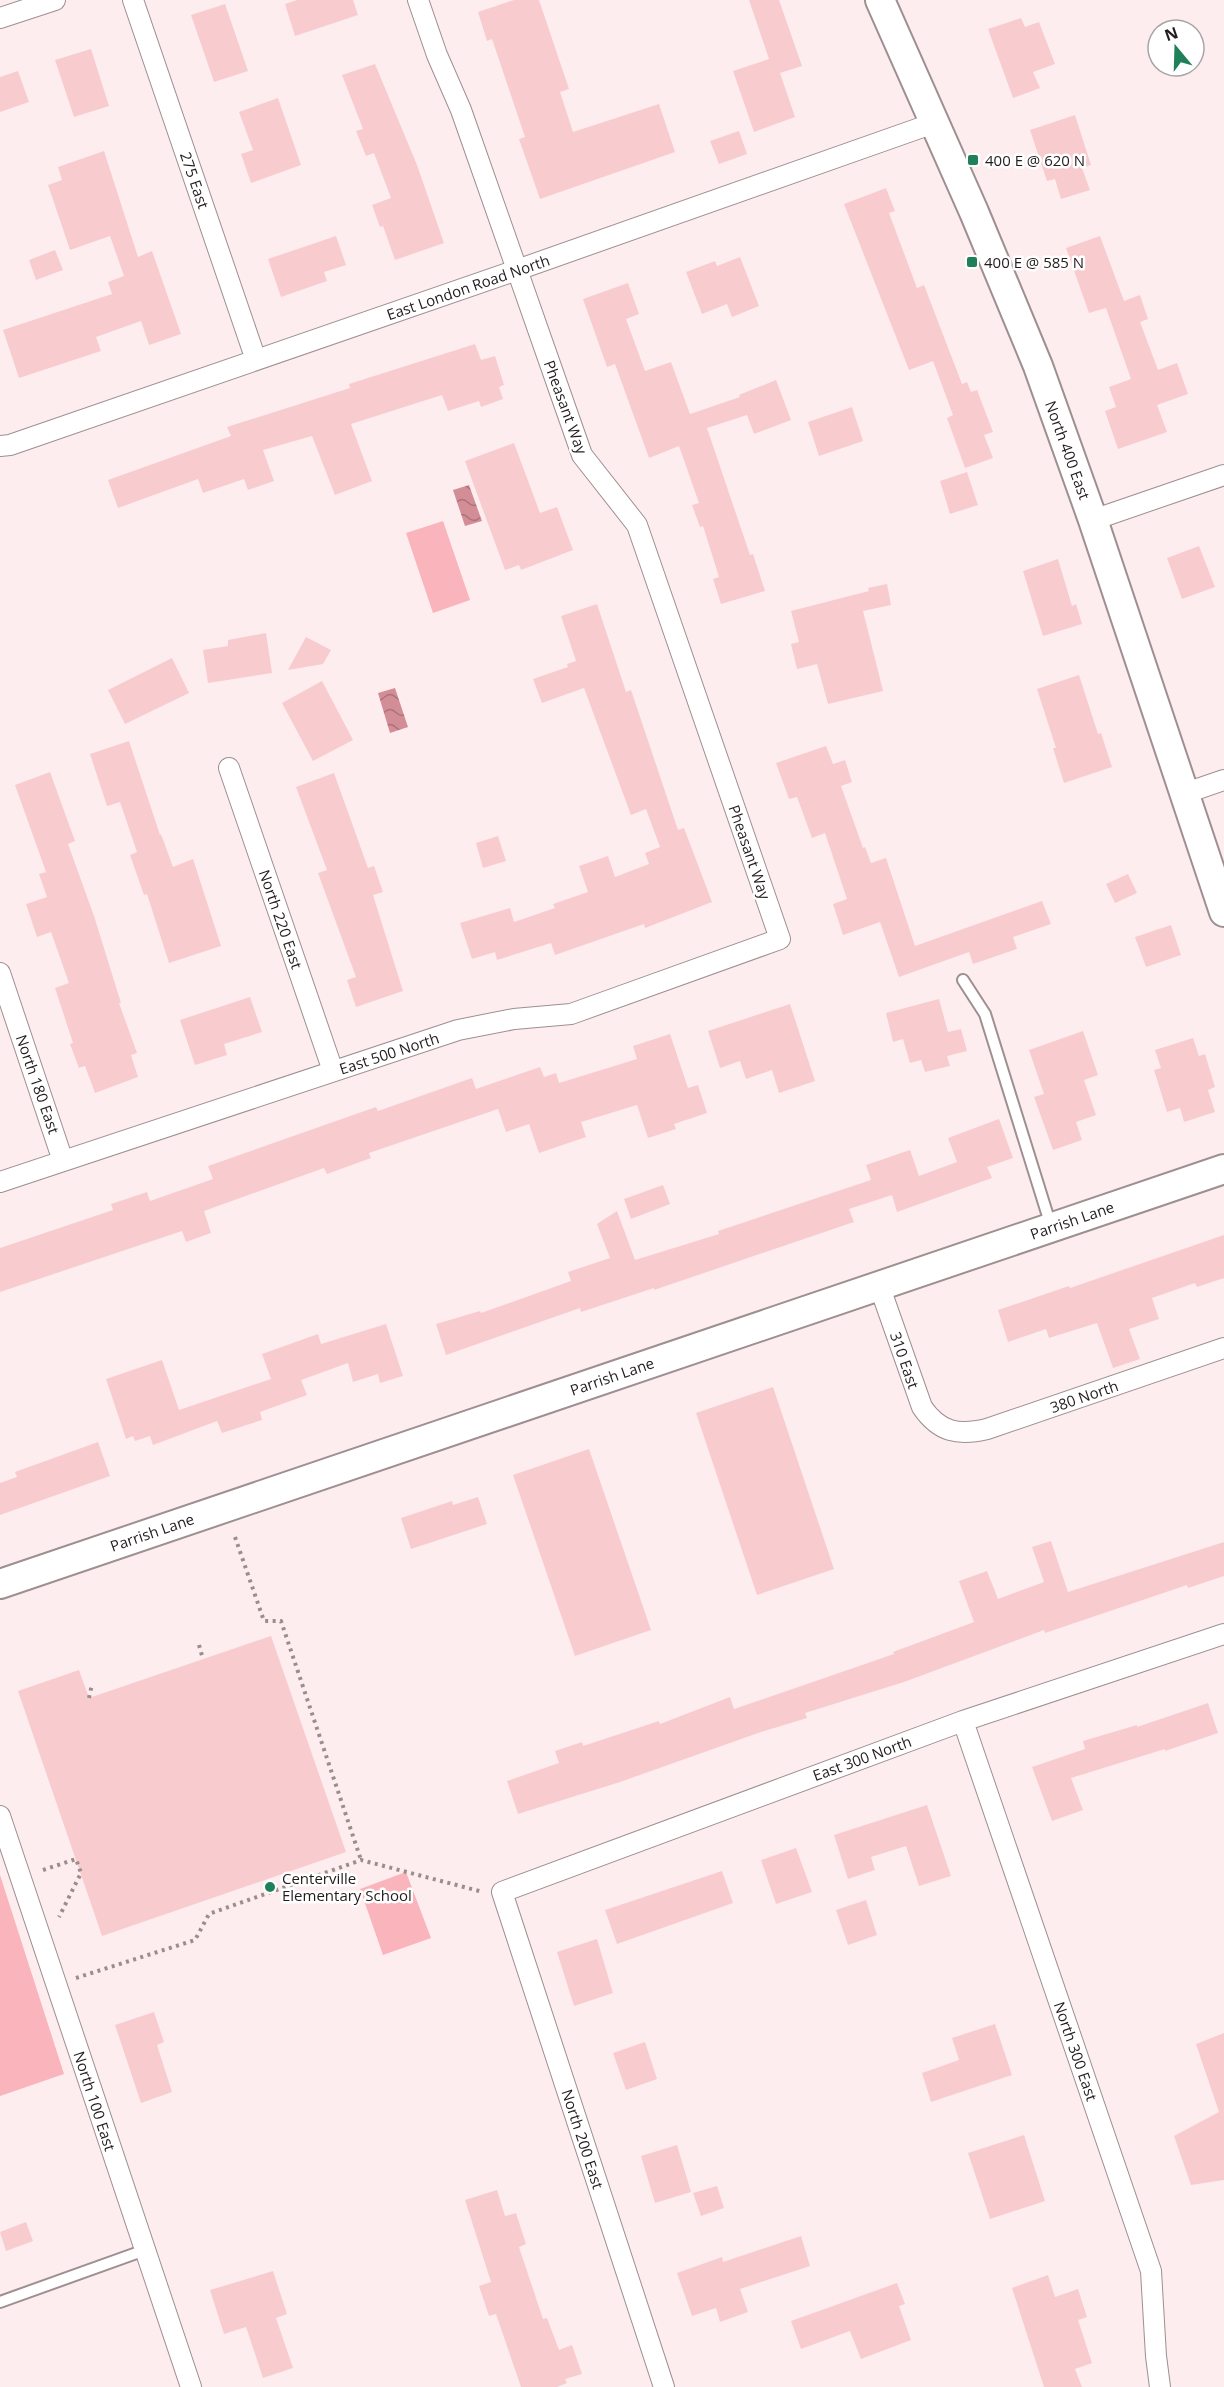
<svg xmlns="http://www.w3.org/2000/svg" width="1224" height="2387" font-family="'Open Sans',sans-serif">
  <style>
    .park { fill: #fab4bc }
    .water { fill: url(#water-waves) }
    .building { fill: #f8cbcf }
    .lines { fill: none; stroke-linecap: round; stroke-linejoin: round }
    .lane-casing { stroke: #9e8f91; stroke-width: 14 }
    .street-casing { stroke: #9e8f91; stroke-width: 22 }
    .secondary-casing { stroke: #9e8f91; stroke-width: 32 }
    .path { stroke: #998d8e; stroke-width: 4; stroke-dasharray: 3 4.5; stroke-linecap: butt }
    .lane { stroke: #fff; stroke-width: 10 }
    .street { stroke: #fff; stroke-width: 20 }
    .secondary { stroke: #fff; stroke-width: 28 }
    .poi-dot { fill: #1f815a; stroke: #fff; stroke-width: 2 }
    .labels { text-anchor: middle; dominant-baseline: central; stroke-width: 5; stroke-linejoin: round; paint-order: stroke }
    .poi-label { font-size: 15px; fill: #221c1d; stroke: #fff; text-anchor: start }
    .street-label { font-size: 15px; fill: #221c1d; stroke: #fff }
  </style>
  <defs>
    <pattern id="water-waves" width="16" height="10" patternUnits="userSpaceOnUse" patternTransform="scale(1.5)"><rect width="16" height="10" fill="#d38d96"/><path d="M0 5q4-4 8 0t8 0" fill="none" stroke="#ab727a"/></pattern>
  </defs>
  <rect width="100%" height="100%" fill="#feedef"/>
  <path class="park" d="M 443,521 L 470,600 L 433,613 L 406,533 Z
    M 406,1872 L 431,1938 L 383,1955 L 360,1889 Z
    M 0,1875 L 64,2074 L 0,2096 Z"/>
  <path class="water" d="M 469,485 L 482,521 L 465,526 L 453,490 Z
    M 395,688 L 408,727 L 390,733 L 378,693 Z"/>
  <path class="building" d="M 297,0 L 353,0 L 358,15 L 295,36 L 285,4 Z
    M 514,0 L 539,0 L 569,89 L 560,92 L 573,132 L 659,104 L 675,152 L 540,199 L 519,139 L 525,137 L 492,39 L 487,41 L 478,12 Z
    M 749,0 L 779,0 L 802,66 L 780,73 L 795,117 L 754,132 L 733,71 L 769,59 Z
    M 225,4 L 248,71 L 214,82 L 191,15 Z
    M 1021,18 L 1025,27 L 1039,22 L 1055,64 L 1033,72 L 1040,88 L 1013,98 L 988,29 Z
    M 91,49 L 109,106 L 74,117 L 55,60 Z
    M 375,64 L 417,165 L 444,243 L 395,260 L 383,226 L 380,227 L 372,205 L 391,198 L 374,153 L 366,156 L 356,131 L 363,129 L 342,75 Z
    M 18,71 L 29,102 L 0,112 L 0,77 Z
    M 278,98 L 301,165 L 251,183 L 241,154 L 253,150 L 239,112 Z
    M 1075,115 L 1091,165 L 1082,168 L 1090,190 L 1061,199 L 1055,179 L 1047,181 L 1030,130 Z
    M 739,131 L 747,154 L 719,164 L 710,141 Z
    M 104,151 L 138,257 L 152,251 L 181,334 L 149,345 L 141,321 L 96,337 L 101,351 L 19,378 L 3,330 L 112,294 L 108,282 L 124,276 L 110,236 L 70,250 L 48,185 L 62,180 L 58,167 Z
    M 886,188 L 895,211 L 889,213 L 917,288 L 924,285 L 962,384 L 967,382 L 971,392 L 977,390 L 993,432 L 984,435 L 993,458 L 965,468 L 947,418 L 953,415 L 933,361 L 909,370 L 844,204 Z
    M 336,236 L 346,265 L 324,272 L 327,281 L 281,297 L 268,259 Z
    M 1100,236 L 1124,301 L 1140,295 L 1148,319 L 1140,322 L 1158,370 L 1177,363 L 1188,394 L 1157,405 L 1167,432 L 1118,449 L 1105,411 L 1116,407 L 1109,387 L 1131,379 L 1106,308 L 1089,313 L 1066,248 Z
    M 55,250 L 63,270 L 36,280 L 29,260 Z
    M 740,257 L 759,306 L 732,317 L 727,304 L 702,314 L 686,272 L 715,261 L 717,266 Z
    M 628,283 L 639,314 L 626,319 L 645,371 L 671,362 L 690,414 L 740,397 L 739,395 L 776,380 L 791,420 L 754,434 L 747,415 L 707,428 L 750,555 L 753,554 L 765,591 L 721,604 L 713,579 L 719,577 L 703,526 L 700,527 L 692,505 L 699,503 L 679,446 L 649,458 L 615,364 L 607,367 L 583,299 Z
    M 475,344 L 481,360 L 495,356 L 504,385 L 499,387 L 503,399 L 481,407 L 479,401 L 448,411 L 442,395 L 351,424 L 372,481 L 335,495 L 312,436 L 263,450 L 274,481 L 248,490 L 244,479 L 203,493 L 198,479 L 118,508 L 108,480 L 231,436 L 227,427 L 350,388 L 349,384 Z
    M 852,407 L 863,441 L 819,456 L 808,422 Z
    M 514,443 L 540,513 L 557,507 L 573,550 L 521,570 L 519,565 L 505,570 L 465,461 Z
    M 967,472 L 978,505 L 950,514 L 940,481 Z
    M 1199,546 L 1215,587 L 1182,599 L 1167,558 Z
    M 1058,559 L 1072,606 L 1076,604 L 1082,624 L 1043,636 L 1023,571 Z
    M 887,584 L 891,605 L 863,611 L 883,691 L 828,704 L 817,664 L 797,669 L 791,644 L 799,642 L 791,611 L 869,591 L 868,588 Z
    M 597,604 L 626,692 L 631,690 L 678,830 L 684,828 L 712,902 L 645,928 L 644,924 L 555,955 L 551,943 L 497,960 L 495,952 L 472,959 L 460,923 L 510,908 L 514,922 L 555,908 L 553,904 L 588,892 L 579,866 L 608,856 L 615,877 L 649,864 L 645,853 L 660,847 L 646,809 L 631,815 L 584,688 L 542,703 L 533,679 L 568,667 L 567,664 L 576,661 L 561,616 Z
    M 266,633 L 272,673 L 208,683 L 203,650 L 228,646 L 228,640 Z
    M 306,637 L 331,650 L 323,664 L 288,670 Z
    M 172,658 L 189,693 L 125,724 L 108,690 Z
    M 1079,675 L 1098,734 L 1101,733 L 1112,767 L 1064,783 L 1053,748 L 1056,748 L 1037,689 Z
    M 322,681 L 353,740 L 313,761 L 282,703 Z
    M 129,741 L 160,835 L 161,834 L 173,867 L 193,859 L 221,946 L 169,963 L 147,894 L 144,895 L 130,855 L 137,852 L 120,802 L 107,806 L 90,754 Z
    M 826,746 L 833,764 L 845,760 L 852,782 L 841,786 L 863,848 L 865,847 L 871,863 L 886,858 L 915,946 L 1042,901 L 1051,924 L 1013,937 L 1017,949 L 973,964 L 969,952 L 899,977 L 880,922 L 843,935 L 833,904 L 847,899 L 825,833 L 812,838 L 797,797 L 789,799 L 776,763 Z
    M 50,772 L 75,841 L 68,844 L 94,916 L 121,1003 L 119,1003 L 137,1053 L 131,1055 L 138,1077 L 95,1093 L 85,1066 L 79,1068 L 70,1044 L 73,1043 L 55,988 L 69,983 L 51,932 L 37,937 L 26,904 L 47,897 L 39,874 L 46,872 L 15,785 Z
    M 334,773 L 368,868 L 374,866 L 383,892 L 373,895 L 403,991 L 356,1007 L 347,980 L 356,977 L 318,873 L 327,870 L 296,787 Z
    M 498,836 L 506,861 L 483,868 L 476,843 Z
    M 1128,874 L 1137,893 L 1115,903 L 1106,884 Z
    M 1171,925 L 1181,955 L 1146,967 L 1135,937 Z
    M 250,997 L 262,1032 L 224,1044 L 227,1055 L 195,1065 L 180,1020 Z
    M 939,999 L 948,1032 L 961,1029 L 967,1051 L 947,1056 L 950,1066 L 925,1072 L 921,1060 L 910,1063 L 903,1039 L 893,1042 L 886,1013 Z
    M 790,1004 L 815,1081 L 779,1093 L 772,1070 L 746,1079 L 740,1061 L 720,1068 L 708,1031 Z
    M 1083,1031 L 1098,1075 L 1084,1080 L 1096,1115 L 1076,1122 L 1082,1140 L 1053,1150 L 1034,1097 L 1044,1094 L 1029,1050 Z
    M 670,1034 L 688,1088 L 698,1085 L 707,1113 L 674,1124 L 676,1129 L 648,1138 L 637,1105 L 581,1122 L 586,1137 L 539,1153 L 529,1124 L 506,1132 L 498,1109 L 369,1153 L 371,1158 L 327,1174 L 324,1168 L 204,1211 L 211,1233 L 186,1242 L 182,1231 L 0,1292 L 0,1248 L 113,1210 L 111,1204 L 147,1192 L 150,1201 L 213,1179 L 208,1166 L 376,1107 L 378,1111 L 472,1078 L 476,1089 L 540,1067 L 544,1077 L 556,1073 L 559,1083 L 637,1059 L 633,1046 Z
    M 1193,1038 L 1199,1056 L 1205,1054 L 1215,1087 L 1208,1090 L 1215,1112 L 1184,1122 L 1180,1108 L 1167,1112 L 1154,1070 L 1161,1068 L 1155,1050 Z
    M 999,1119 L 1013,1158 L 987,1167 L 992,1178 L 897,1212 L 892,1195 L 849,1209 L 854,1222 L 654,1290 L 654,1288 L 581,1312 L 580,1308 L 446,1355 L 436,1324 L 480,1311 L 481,1313 L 571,1281 L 568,1272 L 610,1258 L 597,1224 L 617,1211 L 635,1260 L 719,1234 L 718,1231 L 871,1180 L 866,1165 L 910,1150 L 919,1176 L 957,1162 L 948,1138 Z
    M 663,1185 L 670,1204 L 631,1219 L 624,1199 Z
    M 1224,1235 L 1224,1278 L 1197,1287 L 1195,1283 L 1152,1298 L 1159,1319 L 1129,1329 L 1140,1359 L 1113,1368 L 1097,1323 L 1049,1338 L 1046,1329 L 1008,1342 L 998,1310 L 1069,1286 L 1070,1288 Z
    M 386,1324 L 403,1376 L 380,1383 L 378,1374 L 353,1382 L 348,1363 L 301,1380 L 307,1395 L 260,1412 L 262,1420 L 222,1433 L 217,1421 L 153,1445 L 150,1436 L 135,1441 L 133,1436 L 126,1439 L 106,1379 L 162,1360 L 179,1410 L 271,1379 L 262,1354 L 318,1334 L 321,1344 Z
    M 773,1387 L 834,1569 L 757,1595 L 696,1413 Z
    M 98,1442 L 110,1476 L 0,1515 L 0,1483 L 17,1477 L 15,1472 Z
    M 589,1449 L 651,1630 L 575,1656 L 513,1475 Z
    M 478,1497 L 487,1524 L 411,1549 L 401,1518 L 452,1501 L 453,1505 Z
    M 1051,1541 L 1068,1592 L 1224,1542 L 1224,1576 L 1188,1588 L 1187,1585 L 1045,1633 L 1044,1630 L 904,1682 L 805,1713 L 807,1718 L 761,1732 L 620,1782 L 518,1814 L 507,1781 L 559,1763 L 555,1751 L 582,1742 L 583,1746 L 659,1721 L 660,1724 L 730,1697 L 734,1709 L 894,1654 L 893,1652 L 974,1622 L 959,1581 L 987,1571 L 998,1599 L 1044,1582 L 1032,1547 Z
    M 271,1636 L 346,1852 L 102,1936 L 18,1691 L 79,1670 L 89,1698 Z
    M 1208,1703 L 1218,1733 L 1165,1751 L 1165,1749 L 1071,1778 L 1083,1810 L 1052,1821 L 1032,1767 L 1085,1749 L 1083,1741 L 1137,1725 L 1137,1727 Z
    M 927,1805 L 951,1876 L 919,1886 L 906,1846 L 871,1857 L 875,1870 L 848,1879 L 834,1835 Z
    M 796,1848 L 812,1892 L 776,1904 L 761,1860 Z
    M 722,1871 L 733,1903 L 617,1944 L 605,1910 Z
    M 866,1900 L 877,1935 L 848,1945 L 836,1910 Z
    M 597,1939 L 613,1993 L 574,2006 L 557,1952 Z
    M 154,2012 L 164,2042 L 157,2045 L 172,2092 L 141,2103 L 115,2025 Z
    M 995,2024 L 1012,2075 L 931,2102 L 922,2073 L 959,2060 L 952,2038 Z
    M 1224,2033 L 1224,2180 L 1191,2185 L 1174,2136 L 1219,2112 L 1196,2044 Z
    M 645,2042 L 657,2079 L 626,2090 L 613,2053 Z
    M 1024,2135 L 1045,2201 L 990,2219 L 968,2153 Z
    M 677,2145 L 691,2192 L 655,2203 L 641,2156 Z
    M 717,2186 L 724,2208 L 701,2216 L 693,2193 Z
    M 497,2190 L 505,2216 L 516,2213 L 526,2244 L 519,2247 L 543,2319 L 547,2318 L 559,2350 L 572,2345 L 582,2374 L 565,2379 L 567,2383 L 557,2387 L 521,2387 L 496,2314 L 489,2316 L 479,2286 L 491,2282 L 465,2200 Z
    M 26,2222 L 33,2241 L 6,2251 L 0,2232 Z
    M 801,2236 L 810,2266 L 740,2289 L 748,2312 L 720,2322 L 716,2308 L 692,2316 L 677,2273 L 722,2257 L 723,2262 Z
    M 273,2271 L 287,2314 L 276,2318 L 293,2368 L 263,2378 L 246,2327 L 224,2334 L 210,2290 Z
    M 1048,2275 L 1055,2297 L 1078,2289 L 1087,2317 L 1078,2320 L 1092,2363 L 1075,2369 L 1082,2387 L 1044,2387 L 1012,2288 Z
    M 897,2283 L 905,2304 L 899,2306 L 911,2340 L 861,2359 L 850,2331 L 801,2349 L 791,2321 Z"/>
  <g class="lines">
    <defs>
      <path id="lane" d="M 963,980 L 985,1014 L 1051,1226
        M 0,2302 L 145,2250"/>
      <path id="street" d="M 133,0 L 256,360
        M 0,18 L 55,0
        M 0,446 L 10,445 L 517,270 L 934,123
        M 1093,520 L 1224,475
        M 229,768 L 333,1071
        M 1183,794 L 1224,780
        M 0,973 L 63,1161
        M 0,1182 L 458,1030 L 514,1019 L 571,1014 L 780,939 L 637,525 L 582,455 L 461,110 L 437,55 L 418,0
        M 879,1285 L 922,1407 C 939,1432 958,1436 987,1429 L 1224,1348
        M 963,1721 L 1151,2271 L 1156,2356 L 1160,2387
        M 0,1816 L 191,2387
        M 664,2387 L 502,1892 L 963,1721 L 1224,1634"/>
      <path id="secondary" d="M 880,0 L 974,212 L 1038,366 L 1093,520 L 1224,912
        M 0,1584 L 1224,1169"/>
    </defs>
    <use href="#lane" class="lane-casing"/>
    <use href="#street" class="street-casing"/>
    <use href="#secondary" class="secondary-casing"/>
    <path class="path" d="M 235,1537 L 264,1621 L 281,1621 L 361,1860
      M 199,1645 L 203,1659
      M 89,1698 L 92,1684
      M 43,1870 L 76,1859 L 81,1873 L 59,1917
      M 76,1978 L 195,1940 L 209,1914 L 361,1860 L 483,1892"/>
    <use href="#lane" class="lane"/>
    <use href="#street" class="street"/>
    <use href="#secondary" class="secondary"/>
  </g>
  <g class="poi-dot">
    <rect x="967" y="154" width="12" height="12" rx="3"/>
    <rect x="966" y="256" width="12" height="12" rx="3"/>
    <circle cx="270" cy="1887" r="6"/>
  </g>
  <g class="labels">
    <g class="poi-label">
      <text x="985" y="160">400 E @ 620 N</text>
      <text x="984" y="262">400 E @ 585 N</text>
      <text x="282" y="1878">Centerville<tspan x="282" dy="17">Elementary School</tspan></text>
    </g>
    <g class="street-label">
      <text transform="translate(195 180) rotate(71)">275 East</text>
      <text transform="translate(468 287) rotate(-19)">East London Road North</text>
      <text transform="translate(566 407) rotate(70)">Pheasant Way</text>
      <text transform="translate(1068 450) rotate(70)">North 400 East</text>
      <text transform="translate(750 852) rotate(71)">Pheasant Way</text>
      <text transform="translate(281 919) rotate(71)">North 220 East</text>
      <text transform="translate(389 1053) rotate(-18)">East 500 North</text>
      <text transform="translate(38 1084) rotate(71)">North 180 East</text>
      <text transform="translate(1072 1220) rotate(-19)">Parrish Lane</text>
      <text transform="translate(905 1360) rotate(71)">310 East</text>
      <text transform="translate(612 1376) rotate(-19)">Parrish Lane</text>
      <text transform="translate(1084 1396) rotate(-19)">380 North</text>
      <text transform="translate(152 1532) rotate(-19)">Parrish Lane</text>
      <text transform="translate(862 1758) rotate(-20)">East 300 North</text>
      <text transform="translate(1076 2051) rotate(71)">North 300 East</text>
      <text transform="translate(95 2101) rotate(72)">North 100 East</text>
      <text transform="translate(583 2139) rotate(72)">North 200 East</text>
    </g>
  </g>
  <g transform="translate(1176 48) rotate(341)"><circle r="28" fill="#ffffff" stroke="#a7a4a5" stroke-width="1.5"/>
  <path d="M0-4.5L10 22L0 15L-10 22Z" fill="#1f815a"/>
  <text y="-9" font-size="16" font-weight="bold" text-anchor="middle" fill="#221c1d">N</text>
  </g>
</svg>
